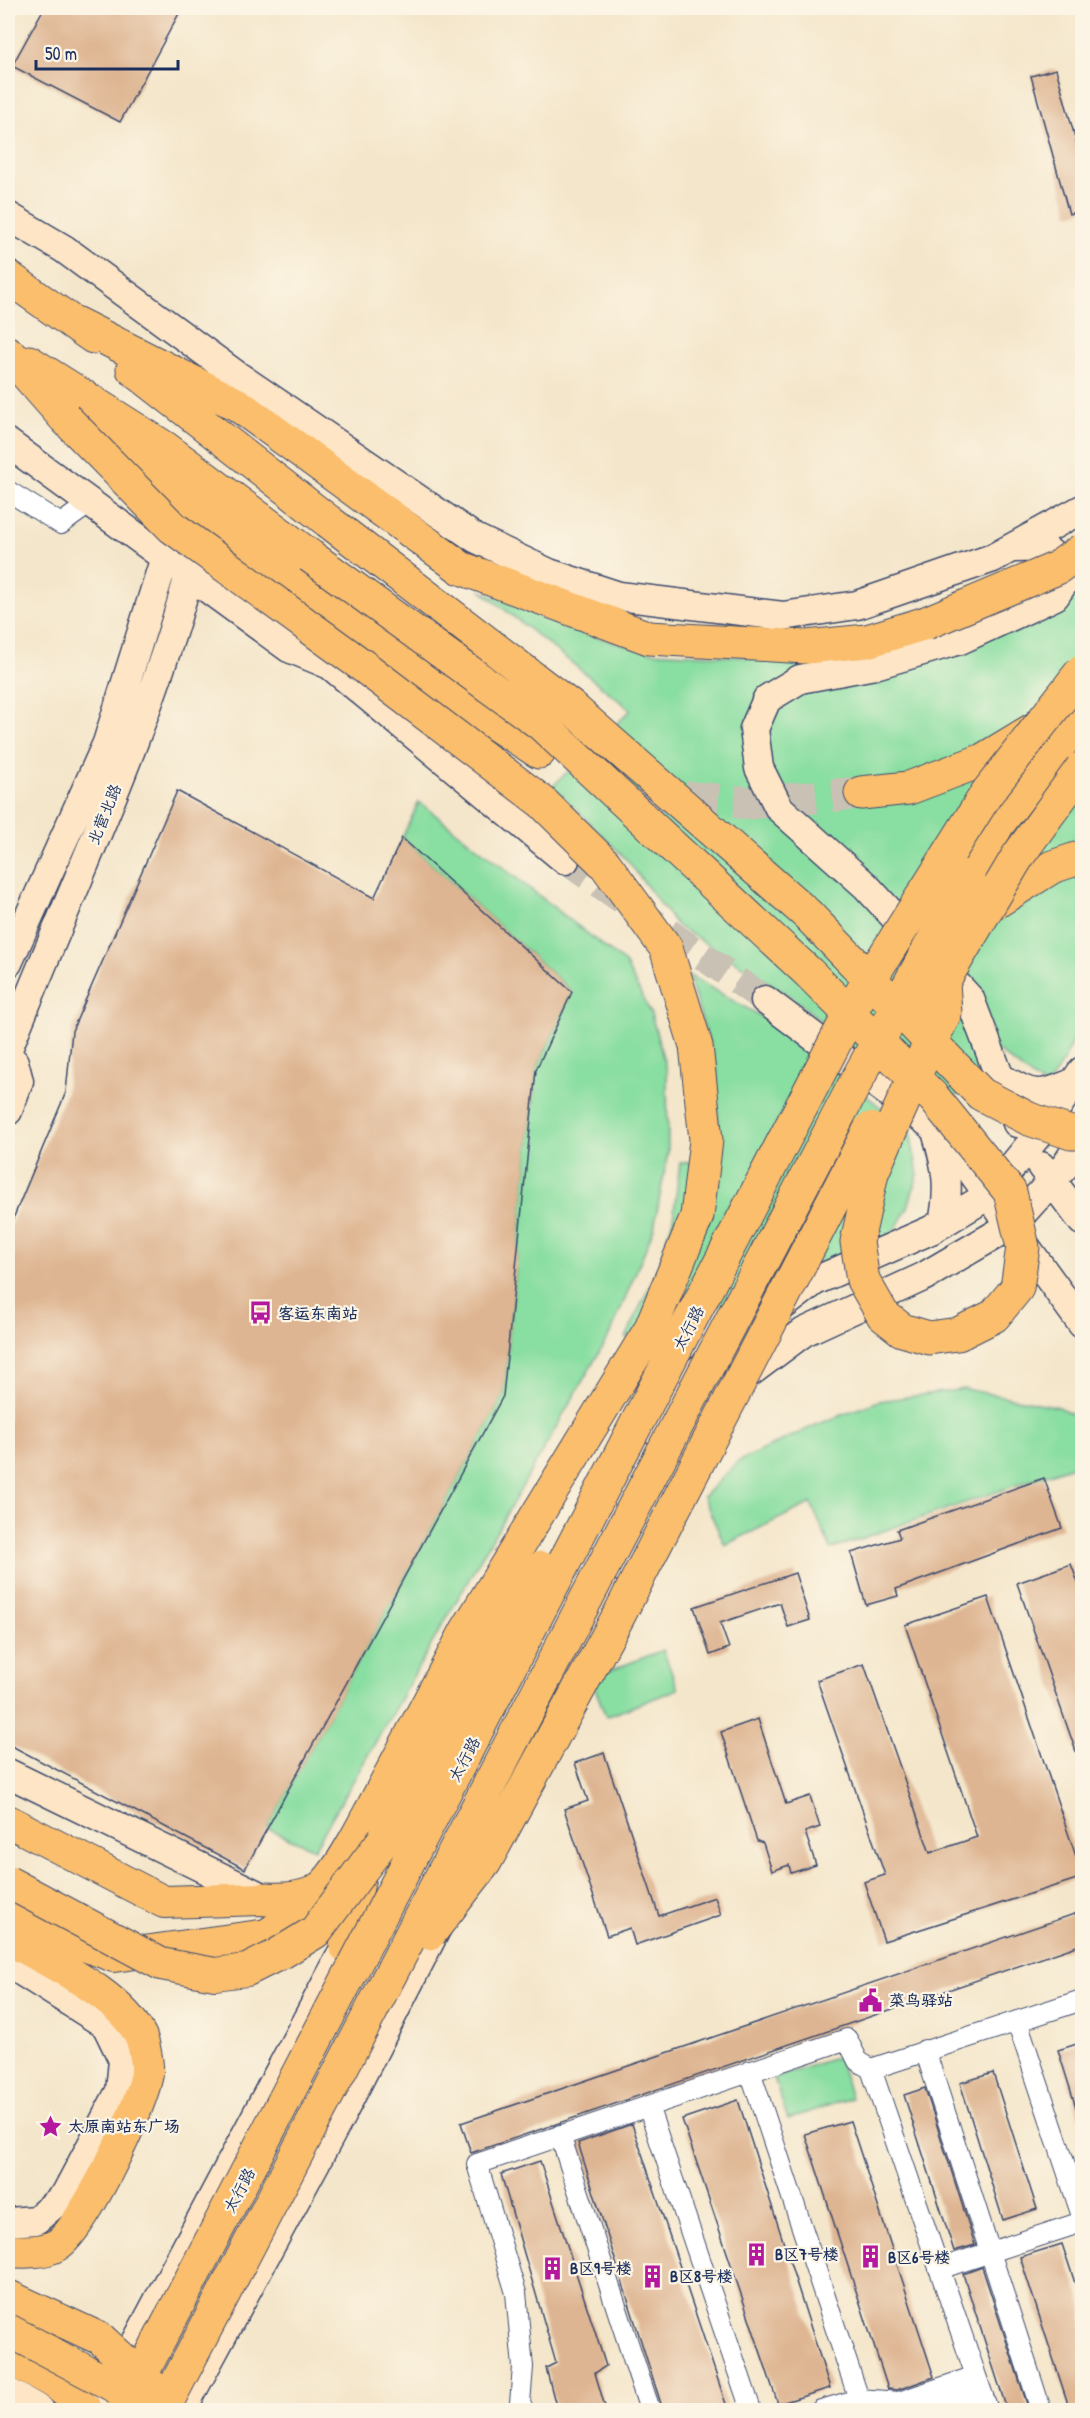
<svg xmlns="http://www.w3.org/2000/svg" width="1090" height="2418" font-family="'Patrick Hand','LXGW WenKai TC',sans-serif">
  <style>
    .green { fill: #89dea1; stroke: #528680; stroke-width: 1.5 }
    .building { fill: #deb592 }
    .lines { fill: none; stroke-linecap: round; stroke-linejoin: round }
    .secondary-tunnel { stroke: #c9c1b4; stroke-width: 28; stroke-dasharray: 28 14; stroke-linecap: butt }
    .highway-tunnel { stroke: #c9c1b4; stroke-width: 33; stroke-dasharray: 33 16; stroke-linecap: butt }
    .street-casing { stroke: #3c4a6e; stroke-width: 22 }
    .secondary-casing { stroke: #3c4a6e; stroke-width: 31 }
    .primary-casing { stroke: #3c4a6e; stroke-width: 34 }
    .highway-casing { stroke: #3c4a6e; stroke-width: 35 }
    .street { stroke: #fff; stroke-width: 20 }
    .secondary { stroke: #fde5c5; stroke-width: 28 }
    .primary { stroke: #fabe6d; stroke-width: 32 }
    .highway { stroke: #fabe6d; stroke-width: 33 }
    .primary-bridge-casing { stroke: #3c4a6e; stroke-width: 34; stroke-linecap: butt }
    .highway-bridge-casing { stroke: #3c4a6e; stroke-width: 35; stroke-linecap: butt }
    .primary-bridge { stroke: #fabe6d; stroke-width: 32 }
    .highway-bridge { stroke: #fabe6d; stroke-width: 33 }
    .labels { text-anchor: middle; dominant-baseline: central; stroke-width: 4.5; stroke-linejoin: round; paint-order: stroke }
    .street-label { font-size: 16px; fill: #1b2f5e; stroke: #fcf5e5 }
    .poi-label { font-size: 16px; font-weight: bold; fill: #1b2f5e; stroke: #fcf5e5; text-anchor: start }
  </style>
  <rect width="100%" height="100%" fill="#fcf5e5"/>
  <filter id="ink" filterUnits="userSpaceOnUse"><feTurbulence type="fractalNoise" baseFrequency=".0167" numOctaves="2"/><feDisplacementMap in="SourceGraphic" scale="12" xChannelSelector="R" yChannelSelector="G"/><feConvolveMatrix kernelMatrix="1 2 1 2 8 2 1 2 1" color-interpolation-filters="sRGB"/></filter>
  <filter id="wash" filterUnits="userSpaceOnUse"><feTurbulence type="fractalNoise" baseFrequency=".008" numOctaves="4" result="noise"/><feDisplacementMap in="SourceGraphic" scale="24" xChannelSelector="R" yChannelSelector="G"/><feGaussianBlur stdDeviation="1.35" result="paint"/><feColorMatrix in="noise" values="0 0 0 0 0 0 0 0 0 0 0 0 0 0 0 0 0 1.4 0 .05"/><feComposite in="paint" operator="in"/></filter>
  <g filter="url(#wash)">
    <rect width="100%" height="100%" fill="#f4e6ca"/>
    <path class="green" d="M 1082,583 L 1082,1019 L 1065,1058 L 1046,1088 L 997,1050 L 937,1118 L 791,996 L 677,926 L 627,860 L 553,786 L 631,710 L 480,590 L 563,628 L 651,652 L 817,661 L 901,671 Z
      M 419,802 L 625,963 L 651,1014 L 667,1072 L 668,1152 L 654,1228 L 612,1330 L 314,1849 L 267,1828 L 503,1396 L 536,1070 L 572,992 L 402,838 Z
      M 688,975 L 794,1035 L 910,1132 L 918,1174 L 908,1207 L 880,1256 L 812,1272 L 626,1338 L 659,1265 L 673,1219 L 680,1163 L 720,1161 L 716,1065 Z
      M 964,1389 L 1059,1407 L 1082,1420 L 1082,1477 L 1075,1465 L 831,1549 L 811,1503 L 725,1545 L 703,1497 L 739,1461 L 816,1425 L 879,1401 Z
      M 663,1650 L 678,1689 L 606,1717 L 591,1678 Z
      M 838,2057 L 851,2098 L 788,2119 L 774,2078 Z"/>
    <g id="blocks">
      <path class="building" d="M 44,8 L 182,8 L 120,122 L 12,66 Z
        M 1056,69 L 1083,166 L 1083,210 L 1069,214 L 1031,76 Z
        M 177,791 L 374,898 L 402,838 L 572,992 L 536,1070 L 503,1396 L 245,1869 L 8,1744 L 8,1231 L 66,1092 L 72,1031 Z
        M 1044,1478 L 1062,1528 L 896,1589 L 898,1596 L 866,1605 L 851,1553 L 900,1538 L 897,1530 Z
        M 1071,1564 L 1083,1596 L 1083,1763 L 1080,1763 L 1017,1583 Z
        M 795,1573 L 810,1620 L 788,1627 L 780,1603 L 720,1623 L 729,1648 L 710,1655 L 694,1607 Z
        M 988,1597 L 1083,1877 L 884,1941 L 864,1882 L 885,1875 L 817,1680 L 864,1664 L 930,1853 L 977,1837 L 905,1625 Z
        M 758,1719 L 786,1804 L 810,1796 L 820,1827 L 805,1832 L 816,1865 L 791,1873 L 789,1865 L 772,1871 L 763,1843 L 757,1841 L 721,1732 Z
        M 604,1753 L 659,1916 L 715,1897 L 721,1915 L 635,1945 L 630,1928 L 607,1936 L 564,1809 L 588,1801 L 575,1763 Z
        M 1083,1911 L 1083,1944 L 471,2153 L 461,2123 Z
        M 1083,2042 L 1083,2117 L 1079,2117 L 1058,2050 Z
        M 993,2073 L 1037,2209 L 1003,2220 L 960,2083 Z
        M 925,2088 L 975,2245 L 954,2251 L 904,2095 Z
        M 738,2100 L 830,2388 L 778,2404 L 682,2119 Z
        M 850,2121 L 934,2377 L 897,2390 L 888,2389 L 805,2134 Z
        M 632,2124 L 728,2410 L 663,2410 L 578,2143 Z
        M 540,2161 L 606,2366 L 595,2373 L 606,2410 L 557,2410 L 546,2368 L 556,2363 L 501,2174 Z
        M 1062,2244 L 1083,2307 L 1083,2410 L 1070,2410 L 1020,2257 Z
        M 982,2267 L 1029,2410 L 1007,2410 L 963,2274 Z"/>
    </g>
  </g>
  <g filter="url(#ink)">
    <use href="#blocks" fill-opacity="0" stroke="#3c4a6e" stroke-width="1.5"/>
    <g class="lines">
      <path class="secondary-tunnel" d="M 565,860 L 765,1000"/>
      <path class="highway-tunnel" d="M 592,772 L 651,794 L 748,803 L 861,793"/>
      <defs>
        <path id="street" d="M 8,491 L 61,524 L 90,503
          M 1017,2021 L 1082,2216
          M 925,2050 L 1041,2410
          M 871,2069 L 976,2376
          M 750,2071 L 859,2399
          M 648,2106 L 751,2410
          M 560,2135 L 650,2410
          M 939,2269 L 1082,2222
          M 523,2410 L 520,2403 L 523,2367 L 516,2293 L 477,2164 L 847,2039 L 858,2061 L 871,2069 L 1082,2000
          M 821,2410 L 859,2399 L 899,2402 L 976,2376 L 982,2393
          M 932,2410 L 982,2393 L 988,2410"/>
        <path id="secondary" d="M 8,216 L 64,249 L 235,374 L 475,538 L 549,573 L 619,596 L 783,616 L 857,605 L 993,558 L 1082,509
          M 8,443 L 289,648 L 330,665 L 565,860
          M 1012,548 C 1048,547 1052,546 1065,581 L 1055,596 L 960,640 L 875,665 L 800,679 L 767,699 L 754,729 L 759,768 L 779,808 L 866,886 L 970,999 L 1017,1123
          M 8,963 L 107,743 L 165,557
          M 765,1000 L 946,1136 L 1082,1324
          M 8,1049 C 70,892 145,738 189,575
          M 8,1059 L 14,1062 L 19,1081 L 8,1111
          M 999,1077 C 1036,1097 1036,1098 1075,1082
          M 937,1135 C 947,1168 950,1188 943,1223
          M 1041,1166 L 1082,1221
          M 649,1428 L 674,1389 L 815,1281 L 931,1230 L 989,1195 L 1037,1136 L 1082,1071
          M 667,1470 L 717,1397 L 804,1332 L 923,1277 L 1012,1225 L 1066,1165 L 1082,1140
          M 517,1771 L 608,1593
          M 8,1773 L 270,1901
          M 8,1963 L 106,2025 L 123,2060 L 120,2091 L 65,2195 L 36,2220 L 8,2222
          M 8,2392 L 40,2410
          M 100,2410 L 357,1925
          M 182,2410 L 343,2112 L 444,1914"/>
        <path id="primary" d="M 8,1821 L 164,1902 L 266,1899
          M 8,1917 L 114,1956 L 267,1935 L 294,1916 L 317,1890
          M 8,1938 C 49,1963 119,1992 141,2037 C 144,2045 148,2064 147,2073 C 143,2105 83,2229 57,2245 C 44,2253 22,2252 8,2251
          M 8,2296 L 101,2339
          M 8,2358 L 58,2385 L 86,2410"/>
        <path id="highway" d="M 8,277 L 93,337
          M 75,323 L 238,405 L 461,568 L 649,638 L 806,647 L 867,641 L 926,623
          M 8,353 L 65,418 L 193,506 L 452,696 L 539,752
          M 29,362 L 165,448 L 310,556
          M 133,369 L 328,521
          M 861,793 L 909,788 L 983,760 L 1082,700
          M 969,876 L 998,824 L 1082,716
          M 988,907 L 1052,867 L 1082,857
          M 266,1899 C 282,1900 299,1899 313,1893 C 335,1883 358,1834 370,1813
          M 346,1946 L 361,1865"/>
      </defs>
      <use href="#street" class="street-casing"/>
      <use href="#secondary" class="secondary-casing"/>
      <use href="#primary" class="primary-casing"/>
      <use href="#highway" class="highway-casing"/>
      <use href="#street" class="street"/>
      <use href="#secondary" class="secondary"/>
      <use href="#primary" class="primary"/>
      <use href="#highway" class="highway"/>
      <defs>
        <path id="primary-bridge" d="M 8,1882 L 161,1964 L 215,1974 L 247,1970 L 279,1954
          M 8,2330 L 159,2410
          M 101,2339 L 160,2393"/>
        <path id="highway-bridge" d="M 65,418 L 172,527 L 363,666 L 542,802 L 605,864 L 666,948 L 696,1046 L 706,1140 L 697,1216 L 650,1330 L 467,1630 L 370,1813
          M 328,521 L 571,707 L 807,914 L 981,1094 L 1029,1119 L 1071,1133 L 1082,1133
          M 310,556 L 541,724 L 809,973 L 934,1098 L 1010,1192 L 1023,1247 L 1017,1288 L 994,1316 L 958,1334 L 929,1338 L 902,1330 L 883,1315 L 863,1280 L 857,1242 L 872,1173 L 886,1141 L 892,1127 L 920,1064 L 945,1013 L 943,982
          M 926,623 L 1057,568 L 1082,550
          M 931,1002 L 1018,856 L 1082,768
          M 430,1933 L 485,1862 L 618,1617 L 870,1129
          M 279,1954 L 315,1932 L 383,1841 L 469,1685 L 541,1568
          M 123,2410 L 857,1000 L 987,793 L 1082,671
          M 163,2410 L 858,1078 L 969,876"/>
      </defs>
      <use href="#primary-bridge" class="primary-bridge-casing"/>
      <use href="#highway-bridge" class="highway-bridge-casing"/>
      <use href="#primary-bridge" class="primary-bridge"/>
      <use href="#highway-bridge" class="highway-bridge"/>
    </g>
  </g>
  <defs>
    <symbol id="bus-bare" viewBox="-9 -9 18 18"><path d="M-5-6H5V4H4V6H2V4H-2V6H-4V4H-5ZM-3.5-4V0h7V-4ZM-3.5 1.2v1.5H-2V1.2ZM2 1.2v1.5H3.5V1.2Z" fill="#b5179e" stroke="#fcf5e5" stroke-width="2.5" paint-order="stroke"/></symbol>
    <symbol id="civic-bare" viewBox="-9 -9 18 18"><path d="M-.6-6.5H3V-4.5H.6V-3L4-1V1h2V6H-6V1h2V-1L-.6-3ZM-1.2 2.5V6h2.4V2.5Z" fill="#b5179e" stroke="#fcf5e5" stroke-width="2.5" paint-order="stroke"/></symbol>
    <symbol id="sight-bare" viewBox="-9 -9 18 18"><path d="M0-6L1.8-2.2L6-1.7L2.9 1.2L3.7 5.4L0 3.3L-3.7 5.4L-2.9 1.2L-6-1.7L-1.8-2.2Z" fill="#b5179e" stroke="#fcf5e5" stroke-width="2.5" paint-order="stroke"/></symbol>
    <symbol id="building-bare" viewBox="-9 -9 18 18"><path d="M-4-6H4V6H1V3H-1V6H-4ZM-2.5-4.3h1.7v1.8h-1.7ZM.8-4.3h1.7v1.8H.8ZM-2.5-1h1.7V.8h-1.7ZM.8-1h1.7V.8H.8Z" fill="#b5179e" stroke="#fcf5e5" stroke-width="2.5" paint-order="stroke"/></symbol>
  </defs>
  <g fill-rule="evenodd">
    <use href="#bus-bare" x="244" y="1296" width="33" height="33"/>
    <use href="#civic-bare" x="854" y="1984" width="33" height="33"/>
    <use href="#sight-bare" x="34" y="2110" width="33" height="33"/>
    <use href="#building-bare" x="740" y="2238" width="33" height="33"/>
    <use href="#building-bare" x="854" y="2240" width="33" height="33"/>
    <use href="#building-bare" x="536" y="2252" width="33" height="33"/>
    <use href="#building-bare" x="636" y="2260" width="33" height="33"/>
  </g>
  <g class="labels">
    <g class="street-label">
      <text transform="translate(104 814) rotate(-68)">北营北路</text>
      <text transform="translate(688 1328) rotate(-63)">太行路</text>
      <text transform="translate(464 1759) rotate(-62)">太行路</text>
      <text transform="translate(239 2190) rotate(-62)">太行路</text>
    </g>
    <g class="poi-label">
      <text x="278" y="1313">客运东南站</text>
      <text x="889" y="2000">菜鸟驿站</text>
      <text x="68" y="2126">太原南站东广场</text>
      <text x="775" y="2254">B区7号楼</text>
      <text x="888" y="2257">B区6号楼</text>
      <text x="570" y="2268">B区9号楼</text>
      <text x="670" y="2276">B区8号楼</text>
    </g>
  </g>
  <rect width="1090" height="2418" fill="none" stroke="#fcf5e5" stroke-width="30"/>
  <path d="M36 60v9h142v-9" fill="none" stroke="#1b2f5e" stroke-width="3"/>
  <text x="45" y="60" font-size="18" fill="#1b2f5e" stroke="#fcf5e5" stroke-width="4.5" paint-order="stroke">50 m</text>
</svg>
